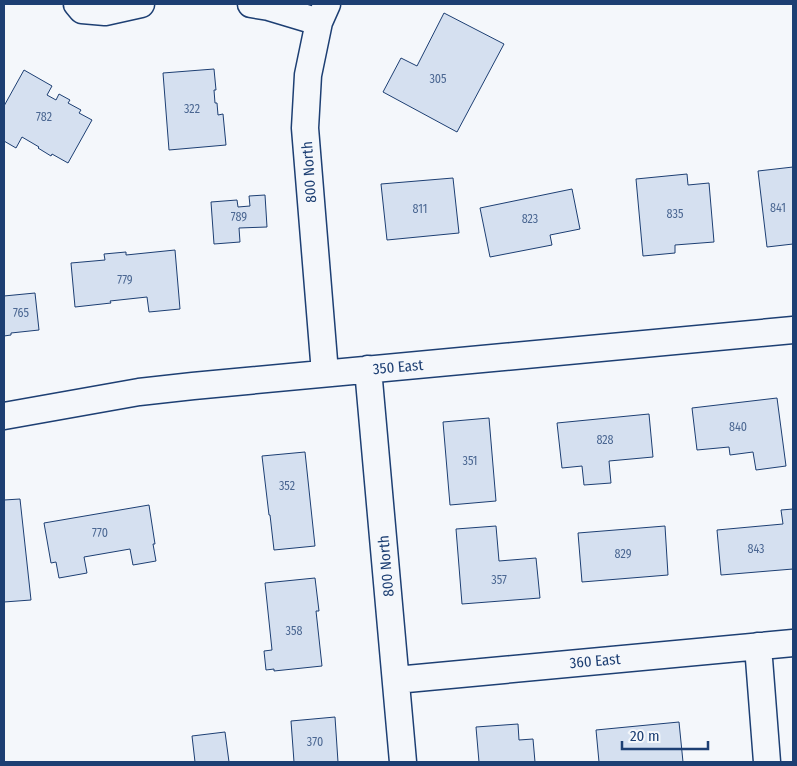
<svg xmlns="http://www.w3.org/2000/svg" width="797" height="766" font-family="'Fira Sans Condensed',sans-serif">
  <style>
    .building { fill: #d5e0f0; stroke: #1d3f73 }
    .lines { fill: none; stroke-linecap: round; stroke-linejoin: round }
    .minor-casing { stroke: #1d3f73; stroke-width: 29 }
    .minor { stroke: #f4f7fb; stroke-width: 26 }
    .labels { text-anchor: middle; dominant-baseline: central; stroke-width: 4; stroke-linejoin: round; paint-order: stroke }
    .number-label { font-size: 12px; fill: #4b6792 }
    .street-label { font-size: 15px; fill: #1d3f73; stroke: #f4f7fb }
  </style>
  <rect width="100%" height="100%" fill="#f4f7fb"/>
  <path class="building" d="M 444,13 L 504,44 L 457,132 L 383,92 L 401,58 L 417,66 Z
    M 214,69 L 216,90 L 214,90 L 215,103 L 217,103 L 218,115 L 223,114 L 226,145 L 169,150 L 163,73 Z
    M 24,70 L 52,86 L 47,95 L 56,100 L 59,94 L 70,100 L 68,103 L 81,110 L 79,113 L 92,120 L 68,163 L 52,154 L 51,156 L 38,148 L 39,147 L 22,137 L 16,148 L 4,141 L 4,106 Z
    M 793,167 L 793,244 L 767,247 L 758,171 Z
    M 687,174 L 688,185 L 709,183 L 714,242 L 675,245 L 675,253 L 643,256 L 636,179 Z
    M 453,178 L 459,233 L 387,240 L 381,184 Z
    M 572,189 L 580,229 L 550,235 L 552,245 L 490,257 L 480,208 Z
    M 265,195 L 267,227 L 239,228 L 240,242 L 214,244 L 211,202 L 237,200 L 238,207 L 250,206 L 249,196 Z
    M 175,250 L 180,309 L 149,312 L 147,297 L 110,301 L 111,303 L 75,307 L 71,263 L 105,260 L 104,254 L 126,252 L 126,255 Z
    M 35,293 L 39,330 L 11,333 L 11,335 L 4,336 L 4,296 Z
    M 777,398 L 786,466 L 756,470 L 753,452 L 730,455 L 729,447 L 697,450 L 692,408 Z
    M 649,414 L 653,457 L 609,461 L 611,483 L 584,485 L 582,466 L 562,468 L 557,423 Z
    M 489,418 L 496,501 L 450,505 L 443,422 Z
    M 305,452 L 315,546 L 274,550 L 270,515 L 269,515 L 262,456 Z
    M 20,499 L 31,600 L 4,602 L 4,500 Z
    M 149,505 L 155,544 L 153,544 L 156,561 L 133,565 L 130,549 L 84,557 L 87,573 L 59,578 L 56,562 L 51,563 L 44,523 Z
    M 793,509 L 793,569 L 721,575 L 717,530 L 783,524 L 781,510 Z
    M 496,526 L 499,561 L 536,558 L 540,598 L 462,604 L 456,529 Z
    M 665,526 L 668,575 L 582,582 L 578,533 Z
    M 315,578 L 319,611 L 316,611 L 322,666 L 274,671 L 274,669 L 266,670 L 264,651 L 272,650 L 265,583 Z
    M 335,717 L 338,762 L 294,762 L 291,721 Z
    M 679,722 L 683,762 L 599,762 L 596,730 Z
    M 518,724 L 519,740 L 533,739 L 535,762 L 479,762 L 476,727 Z
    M 225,732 L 229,762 L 195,762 L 192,736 Z"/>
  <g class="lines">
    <defs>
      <path id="minor" d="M 77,4 L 82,10 L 105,12 L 141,4
        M 251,4 L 269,7 L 319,22
        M 368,369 L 403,762
        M 325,373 L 305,128 L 308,75 L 319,22 L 327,4
        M 4,416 L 139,392 L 193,386 L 793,330
        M 758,646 L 767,762
        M 396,680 L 793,643"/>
    </defs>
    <use href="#minor" class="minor-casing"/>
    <use href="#minor" class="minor"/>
  </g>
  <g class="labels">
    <g class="number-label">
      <text x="438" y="79">305</text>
      <text x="192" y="109">322</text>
      <text x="44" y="117">782</text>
      <text x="778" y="208">841</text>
      <text x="420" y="209">811</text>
      <text x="675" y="214">835</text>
      <text x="239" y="217">789</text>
      <text x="530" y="219">823</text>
      <text x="125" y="280">779</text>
      <text x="21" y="313">765</text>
      <text x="738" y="427">840</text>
      <text x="605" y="440">828</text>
      <text x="470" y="461">351</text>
      <text x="287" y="486">352</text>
      <text x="100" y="533">770</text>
      <text x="756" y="549">843</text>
      <text x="623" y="554">829</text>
      <text x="499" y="580">357</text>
      <text x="294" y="631">358</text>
      <text x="315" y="742">370</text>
    </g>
    <g class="street-label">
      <text transform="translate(309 172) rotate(-94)">800 North</text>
      <text transform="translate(398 367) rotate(-5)">350 East</text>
      <text transform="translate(386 566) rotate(-95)">800 North</text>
      <text transform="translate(595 661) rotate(-5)">360 East</text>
    </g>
  </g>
  <rect width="797" height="766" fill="none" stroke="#1d3f73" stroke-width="10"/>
  <path d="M622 741v8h86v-8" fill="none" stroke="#1d3f73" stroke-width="2.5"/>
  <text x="630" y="741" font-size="15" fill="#1d3f73" stroke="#f4f7fb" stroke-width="4" paint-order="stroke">20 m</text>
</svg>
